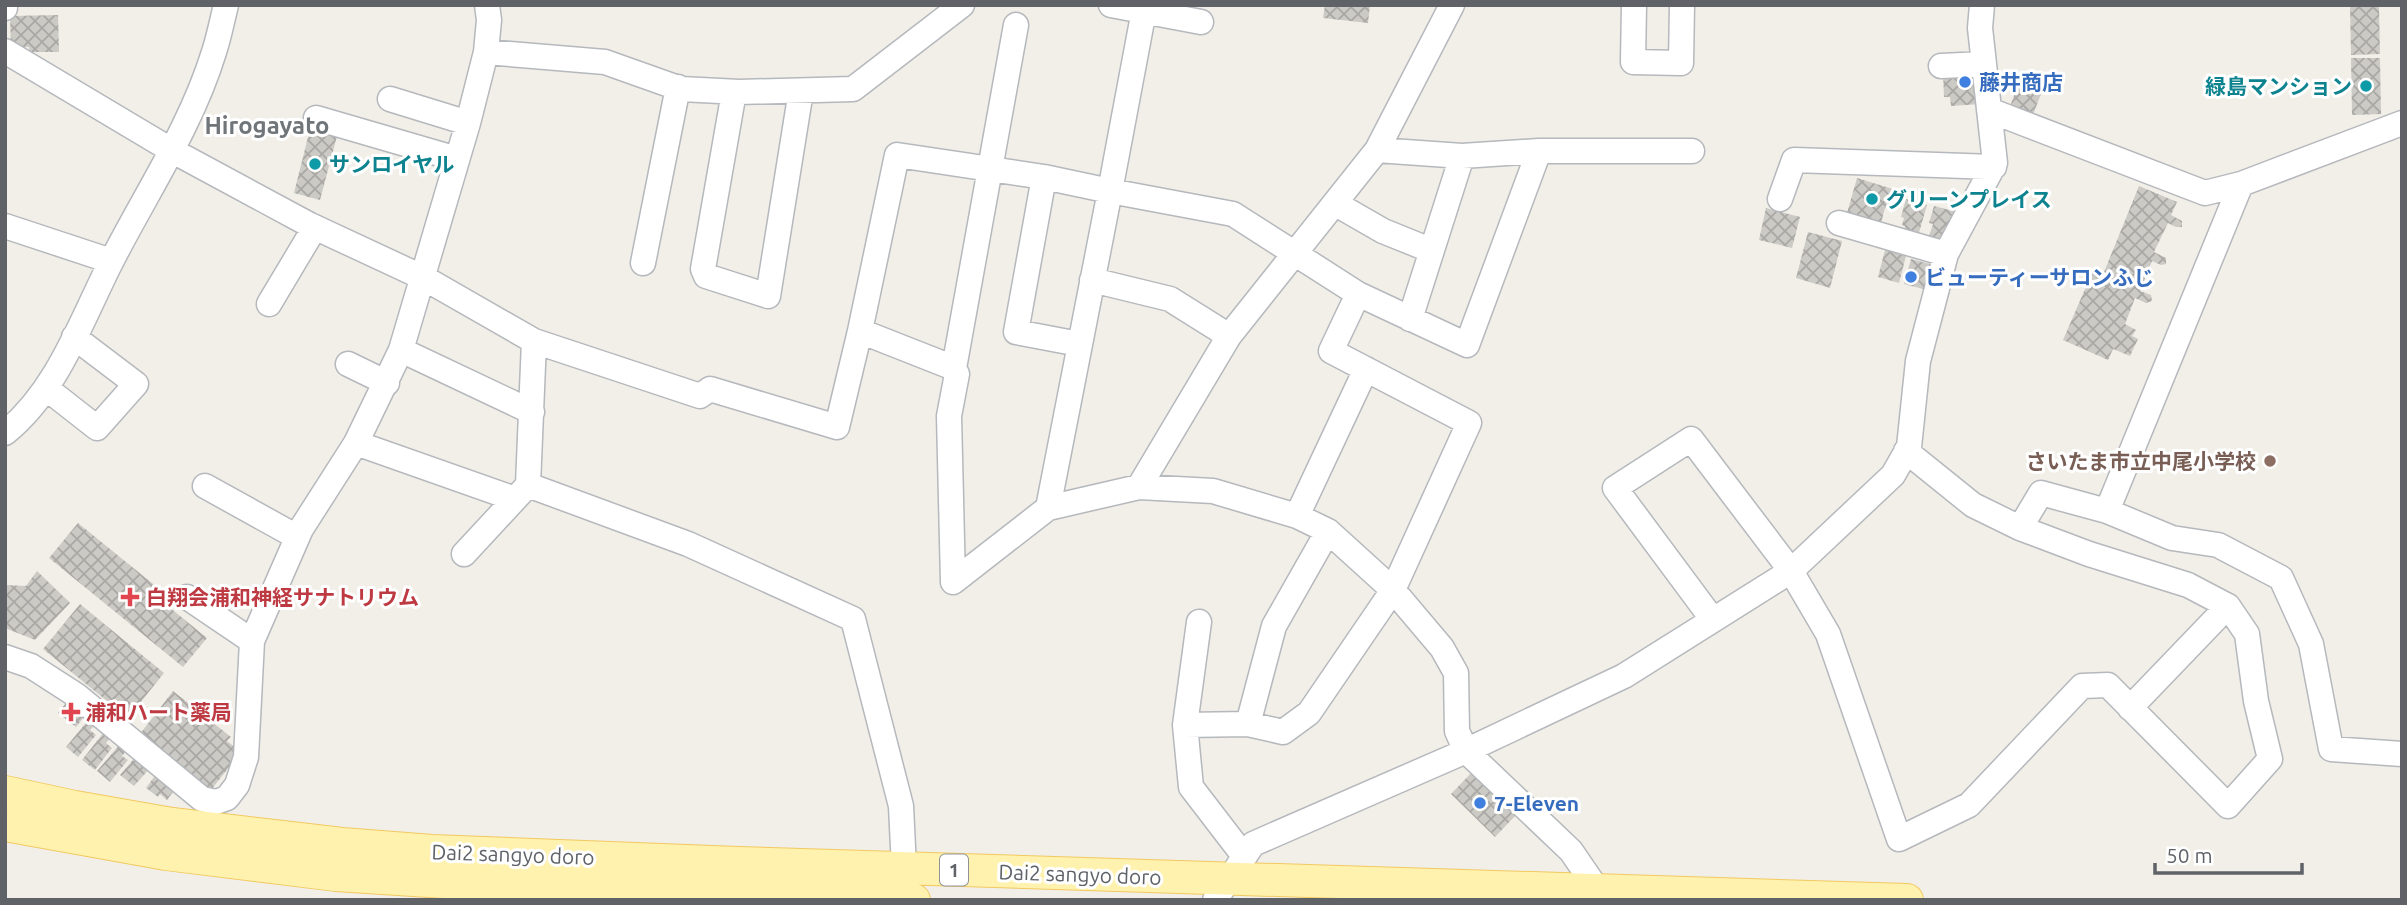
<svg xmlns="http://www.w3.org/2000/svg" width="2407" height="905" font-family="Ubuntu,'Noto Sans JP',sans-serif">
  <style>
    .building { fill: url(#building-cross-hatch) }
    .lines { fill: none; stroke-linecap: round; stroke-linejoin: round }
    .minor-casing { stroke: #b5b8bc; stroke-width: 27 }
    .major-casing { stroke: #f2c960; stroke-width: 34 }
    .minor { stroke: #fff; stroke-width: 24 }
    .major { stroke: #fff2af; stroke-width: 32 }
    .shop-dot { fill: #3f7fe0; stroke: #fff; stroke-width: 2.5 }
    .culture-dot { fill: #0f9aa8; stroke: #fff; stroke-width: 2.5 }
    .education-dot { fill: #8d6e63; stroke: #fff; stroke-width: 2.5 }
    .health-dot { fill: #e0444e; stroke: #fff; stroke-width: 2.5 }
    .labels { text-anchor: middle; dominant-baseline: central; stroke-width: 6; stroke-linejoin: round; paint-order: stroke }
    .shield { fill: #fff; stroke: #8f9295; stroke-width: 2 }
    .shield-label { font-size: 19px; font-weight: bold; fill: #5f6368 }
    .shop-label { font-size: 21px; font-weight: bold; fill: #366cbe; stroke: #fff; text-anchor: start }
    .culture-label { font-size: 21px; font-weight: bold; fill: #0d838f; stroke: #fff; text-anchor: start }
    .education-label { font-size: 21px; font-weight: bold; fill: #785e54; stroke: #fff; text-anchor: end }
    .health-label { font-size: 21px; font-weight: bold; fill: #be3a42; stroke: #fff; text-anchor: start }
    .street-label { font-size: 21px; fill: #5f6368; stroke: #fff }
    .quarter-label { font-size: 24px; font-weight: bold; fill: #70757a; stroke: #fff }
  </style>
  <defs>
    <pattern id="building-cross-hatch" width="8" height="8" patternUnits="userSpaceOnUse" patternTransform="scale(1.75)"><rect width="8" height="8" fill="#cccac5"/><path d="M0 0l8 8M0 8l8-8" fill="none" stroke="#a9a8a4"/></pattern>
  </defs>
  <rect width="100%" height="100%" fill="#f1efe8"/>
  <path class="building" d="M 1325,5 L 1370,5 L 1368,23 L 1323,18 Z
    M 2350,5 L 2379,5 L 2380,54 L 2351,55 Z
    M 58,15 L 59,52 L 29,52 L 29,47 L 11,48 L 10,16 Z
    M 2351,58 L 2380,58 L 2381,114 L 2352,115 Z
    M 1979,70 L 1981,104 L 1951,106 L 1950,97 L 1944,97 L 1943,72 Z
    M 2023,73 L 2042,80 L 2038,90 L 2042,91 L 2033,115 L 2010,106 Z
    M 310,129 L 337,136 L 320,200 L 294,193 Z
    M 1857,178 L 1896,190 L 1890,210 L 1885,208 L 1881,223 L 1847,213 Z
    M 2139,186 L 2177,202 L 2171,215 L 2182,221 L 2182,227 L 2176,227 L 2168,223 L 2154,252 L 2166,258 L 2166,264 L 2161,265 L 2152,261 L 2140,291 L 2151,295 L 2152,301 L 2146,303 L 2135,298 L 2125,324 L 2136,330 L 2132,336 L 2138,339 L 2130,356 L 2113,349 L 2108,360 L 2063,340 L 2092,273 L 2102,277 Z
    M 1906,199 L 1927,205 L 1918,236 L 1904,232 L 1905,226 L 1902,225 L 1904,218 L 1901,217 Z
    M 1934,206 L 1957,212 L 1952,229 L 1946,227 L 1943,239 L 1929,236 L 1933,224 L 1929,223 Z
    M 1766,208 L 1800,217 L 1792,248 L 1759,240 Z
    M 1808,232 L 1842,241 L 1830,288 L 1796,278 Z
    M 1885,250 L 1906,256 L 1899,283 L 1878,277 Z
    M 1911,259 L 1934,265 L 1927,290 L 1904,284 Z
    M 78,523 L 174,601 L 169,607 L 207,638 L 183,667 L 49,558 Z
    M 37,571 L 70,603 L 35,640 L 5,628 L 5,585 L 26,586 Z
    M 80,604 L 164,673 L 128,718 L 43,649 Z
    M 173,691 L 231,737 L 227,741 L 241,752 L 211,790 L 140,734 Z
    M 69,699 L 87,713 L 76,727 L 58,713 Z
    M 89,719 L 96,724 L 90,730 L 96,735 L 78,757 L 66,747 Z
    M 104,732 L 111,737 L 106,743 L 112,748 L 95,770 L 82,760 Z
    M 120,744 L 127,750 L 122,756 L 128,760 L 110,782 L 97,771 Z
    M 137,755 L 151,767 L 134,786 L 120,775 Z
    M 1473,771 L 1517,814 L 1495,837 L 1451,794 Z
    M 157,773 L 176,788 L 167,800 L 160,794 L 158,797 L 146,788 Z"/>
  <g class="lines">
    <defs>
      <path id="minor" d="M 1111,5 L 1201,22
        M 1634,5 L 1633,62 L 1681,63 L 1682,5
        M 5,8 L 5,5
        M 5,51 L 171,150 L 310,225 L 424,278 L 534,341 L 700,396 L 710,389 L 837,427 L 860,331 L 954,368 L 957,374 L 949,416 L 953,582
        M 486,52 L 605,62 L 681,89 L 739,92 L 853,89 L 962,5
        M 1941,66 L 1984,64
        M 734,92 L 703,269 L 706,276 L 768,296 L 801,91
        M 390,99 L 468,123
        M 1989,110 L 2205,193 L 2241,184
        M 316,118 L 457,159
        M 2402,123 L 2241,184 L 2107,511 L 2172,538 L 2218,545 L 2281,578 L 2311,644 L 2331,749 L 2402,754
        M 1377,150 L 1462,156 L 1539,151 L 1692,151
        M 1044,177 L 1016,332 L 1079,344
        M 1780,199 L 1794,160 L 1994,167
        M 1336,204 L 1383,231 L 1430,250
        M 1839,223 L 1946,254
        M 5,226 L 111,261
        M 643,263 L 678,87
        M 1092,280 L 1170,299 L 1229,336
        M 269,304 L 315,227
        M 1410,319 L 1462,156
        M 860,331 L 897,155 L 1044,177 L 1110,191 L 1145,5
        M 401,350 L 532,412
        M 348,364 L 387,383
        M 954,368 L 1016,25
        M 46,388 L 97,428 L 136,384 L 74,337
        M 5,433 C 58,390 81,321 111,262 C 146,193 191,127 214,52 C 219,37 222,21 226,5
        M 356,443 L 515,499
        M 528,485 L 688,544 L 853,619 L 901,806 L 904,868
        M 205,486 L 297,537
        M 1139,487 L 1229,336 L 1377,150 L 1452,5
        M 1048,508 L 1110,191 L 1233,214 L 1358,294 L 1467,345 L 1539,151
        M 1297,516 L 1366,369
        M 2020,528 L 2041,493 L 2107,511
        M 464,554 L 528,485 L 534,341
        M 953,582 L 1048,508 L 1139,487 L 1213,491 L 1297,516 L 1328,531 L 1393,590 L 1442,648 L 1456,673 L 1457,731 L 1466,751 L 1571,851 L 1597,889
        M 187,597 L 252,641
        M 1713,620 L 1615,488 L 1691,439 L 1791,571 L 1828,634 L 1899,839 L 1969,805 L 2082,686 L 2108,685 L 2228,806 L 2270,759 L 2256,701 L 2247,634 L 2228,606 L 2188,585 L 2089,554 L 2020,528 L 1973,505 L 1906,451
        M 1199,622 L 1185,725 L 1191,787 L 1244,856
        M 5,657 L 31,666 L 76,695 L 202,799 L 216,802 L 227,798 L 237,785 L 246,757 L 252,641 L 301,529 L 356,443 L 401,350 L 468,123 L 486,52 L 489,20 L 487,5
        M 2130,708 L 2228,606
        M 1248,724 L 1274,626 L 1328,531
        M 1185,725 L 1248,724 L 1283,732 L 1309,713 L 1393,590 L 1469,423 L 1331,351 L 1358,294
        M 1215,900 L 1253,844 L 1457,755 L 1624,676 L 1791,571 L 1893,475 L 1909,447 L 1918,361 L 1946,254 L 1995,163 L 1980,28 L 1982,5"/>
      <path id="major" d="M 5,792 L 75,807 L 172,824 L 342,844 L 432,851 L 738,863 L 1907,900
        M 5,825 L 166,854 L 336,875 L 507,886 L 914,900"/>
    </defs>
    <use href="#minor" class="minor-casing"/>
    <use href="#major" class="major-casing"/>
    <use href="#minor" class="minor"/>
    <use href="#major" class="major"/>
  </g>
  <g class="shop-dot">
    <circle cx="1965" cy="82" r="7"/>
    <circle cx="1911" cy="277" r="7"/>
    <circle cx="1480" cy="803" r="7"/>
  </g>
  <g class="culture-dot">
    <circle cx="2366" cy="86" r="7"/>
    <circle cx="315" cy="164" r="7"/>
    <circle cx="1872" cy="199" r="7"/>
  </g>
  <circle class="education-dot" cx="2270" cy="461" r="7"/>
  <g class="health-dot">
    <path d="M126.5 586.5h7v7h7v7h-7v7h-7v-7h-7v-7h7z"/>
    <path d="M67.5 701.5h7v7h7v7h-7v7h-7v-7h-7v-7h7z"/>
  </g>
  <g class="labels">
    <rect class="shield" x="940" y="854.5" width="28" height="31" rx="5"/>
    <g class="shield-label">
      <text x="954" y="870">1</text>
    </g>
    <g class="shop-label">
      <text x="1979" y="82">藤井商店</text>
      <text x="1925" y="277">ビューティーサロンふじ</text>
      <text x="1494" y="803">7-Eleven</text>
    </g>
    <g class="culture-label">
      <text x="2352" y="86" text-anchor="end">緑島マンション</text>
      <text x="329" y="164">サンロイヤル</text>
      <text x="1886" y="199">グリーンプレイス</text>
    </g>
    <g class="education-label">
      <text x="2256" y="461">さいたま市立中尾小学校</text>
    </g>
    <g class="health-label">
      <text x="146" y="597">白翔会浦和神経サナトリウム</text>
      <text x="85" y="712">浦和ハート薬局</text>
    </g>
    <g class="street-label">
      <text transform="translate(513 854) rotate(2)">Dai2 sangyo doro</text>
      <text transform="translate(1080 874) rotate(2)">Dai2 sangyo doro</text>
    </g>
    <g class="quarter-label">
      <text x="267" y="125">Hirogayato</text>
    </g>
  </g>
  <rect width="2407" height="905" fill="none" stroke="#5f6368" stroke-width="14"/>
  <path d="M2155 863v10h147v-10" fill="none" stroke="#5f6368" stroke-width="3.5"/>
  <text x="2166" y="863" font-size="21" fill="#5f6368" stroke="#ffffff" stroke-width="5" paint-order="stroke">50 m</text>
</svg>
